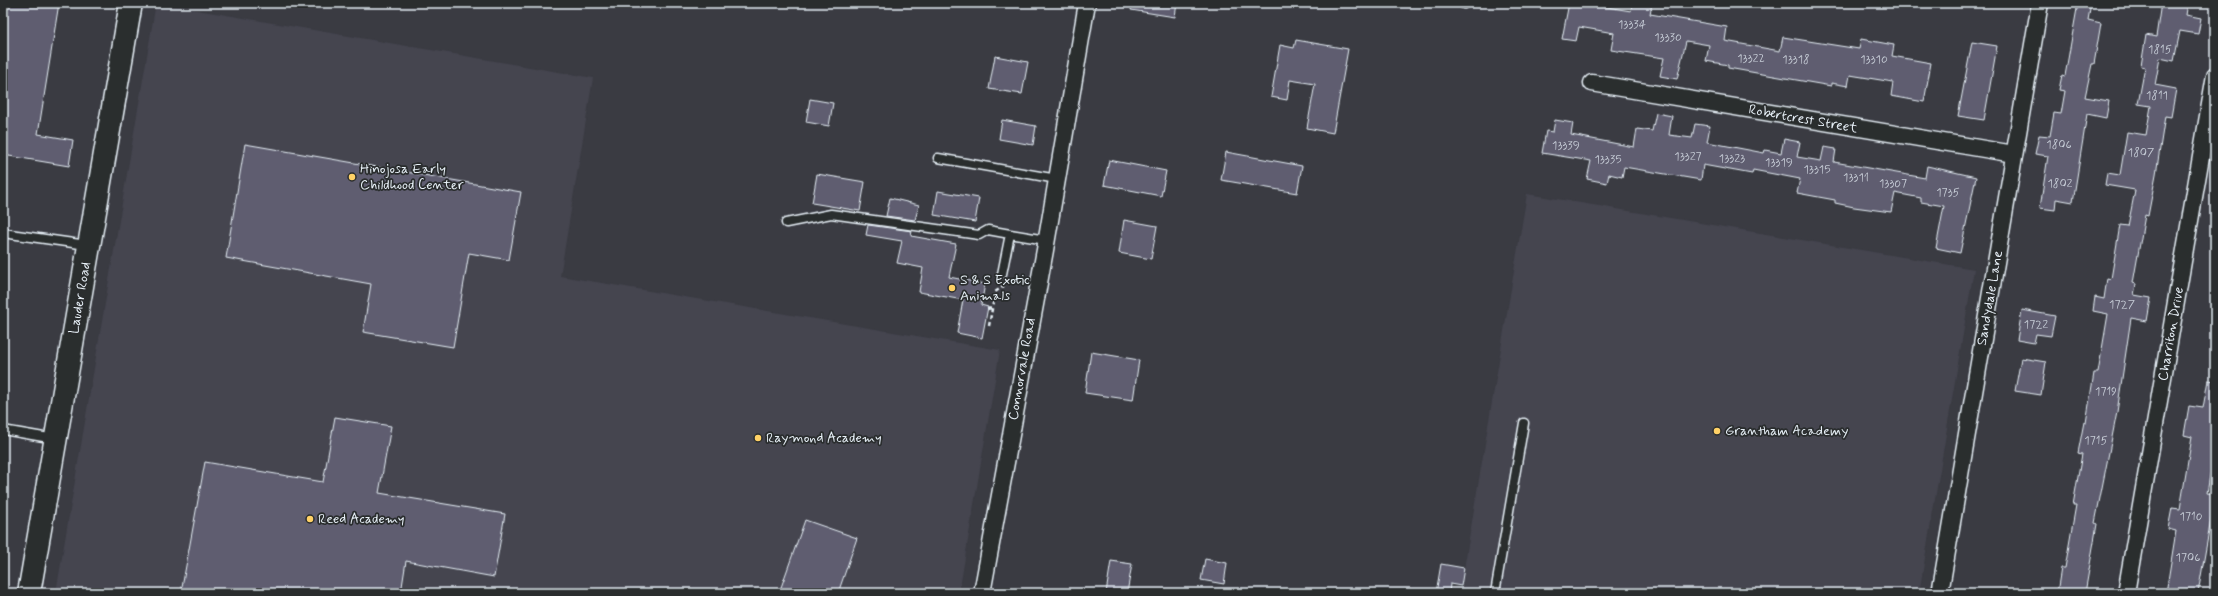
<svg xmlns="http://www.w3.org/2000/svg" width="2218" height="596" font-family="Mynerve,sans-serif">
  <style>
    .built { fill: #454550 }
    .building { fill: #5e5d6f; stroke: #e8f1f8 }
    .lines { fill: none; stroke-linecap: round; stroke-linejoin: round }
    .lane-casing { stroke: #e8f1f8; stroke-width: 11 }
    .street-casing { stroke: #e8f1f8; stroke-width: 19 }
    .secondary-casing { stroke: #e8f1f8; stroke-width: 25 }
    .path { stroke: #e8f1f8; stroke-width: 2.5; stroke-dasharray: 4 3; stroke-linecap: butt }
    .lane { stroke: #2a2d2e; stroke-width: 8 }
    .street { stroke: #2a2d2e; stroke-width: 16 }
    .secondary { stroke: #2a2d2e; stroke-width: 22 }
    .poi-dot { fill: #ffd166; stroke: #2a2d2e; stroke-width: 1.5 }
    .labels { text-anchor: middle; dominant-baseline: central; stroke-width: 3.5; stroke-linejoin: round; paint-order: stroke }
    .number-label { font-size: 12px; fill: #c6ccd6 }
    .street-label { font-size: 14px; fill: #e8f1f8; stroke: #2a2d2e }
    .poi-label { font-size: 14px; fill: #e8f1f8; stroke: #2a2d2e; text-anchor: start }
  </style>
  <rect width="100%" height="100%" fill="#3a3b42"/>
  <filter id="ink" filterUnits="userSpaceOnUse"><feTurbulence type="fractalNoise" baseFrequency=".025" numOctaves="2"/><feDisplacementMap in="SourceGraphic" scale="8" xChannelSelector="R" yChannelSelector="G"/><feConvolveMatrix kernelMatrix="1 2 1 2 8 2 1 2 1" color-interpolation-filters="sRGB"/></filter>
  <g filter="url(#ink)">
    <path class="built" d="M 156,3 L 593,78 L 560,276 L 1000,350 L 959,593 L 56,593 Z
      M 1527,194 L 1974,269 L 1919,593 L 1460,593 Z"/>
    <path class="building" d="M 3,3 L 59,3 L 38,134 L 73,140 L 69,166 L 3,155 Z
      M 1132,3 L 1177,3 L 1175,17 L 1131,10 Z
      M 1569,3 L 1582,3 L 1631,11 L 1632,3 L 1652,3 L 1650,14 L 1727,27 L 1725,41 L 1780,51 L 1783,37 L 1859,49 L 1861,39 L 1894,45 L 1892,56 L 1931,63 L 1924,102 L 1891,96 L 1893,82 L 1850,75 L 1848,86 L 1831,83 L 1831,86 L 1728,68 L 1728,65 L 1706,61 L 1709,45 L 1686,41 L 1677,79 L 1660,76 L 1664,58 L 1611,50 L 1614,33 L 1579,27 L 1576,41 L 1562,39 Z
      M 2078,3 L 2091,3 L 2088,20 L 2101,23 L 2094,64 L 2092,64 L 2085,97 L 2109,101 L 2106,118 L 2087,114 L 2073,202 L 2056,199 L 2055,210 L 2040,208 L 2048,156 L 2035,154 L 2039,135 L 2050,136 L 2054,113 L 2061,114 L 2065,91 L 2059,90 L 2062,75 L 2065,76 Z
      M 2161,3 L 2188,3 L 2186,15 L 2201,18 L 2198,34 L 2180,31 L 2174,61 L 2160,58 L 2155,85 L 2176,89 L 2171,117 L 2165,116 L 2156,174 L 2148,216 L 2145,215 L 2133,283 L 2136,284 L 2134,295 L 2151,298 L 2147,321 L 2131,318 L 2117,412 L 2095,523 L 2097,524 L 2085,593 L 2057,593 L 2061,568 L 2065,568 L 2076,505 L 2073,505 L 2082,454 L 2078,453 L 2084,422 L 2086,423 L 2094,373 L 2098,373 L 2108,314 L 2093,311 L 2095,297 L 2104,299 L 2107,278 L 2111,279 L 2120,225 L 2128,226 L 2135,190 L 2105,185 L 2107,173 L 2120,175 L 2127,132 L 2146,135 L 2151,106 L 2138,104 L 2145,67 L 2141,66 L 2146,35 L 2156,37 Z
      M 1296,40 L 1348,49 L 1333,133 L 1307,128 L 1315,84 L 1290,80 L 1287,100 L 1271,97 L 1280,45 L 1294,48 Z
      M 1972,42 L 1997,46 L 1984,120 L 1958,116 Z
      M 995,56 L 1028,62 L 1022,94 L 989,89 Z
      M 810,99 L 833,103 L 829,126 L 806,122 Z
      M 1656,113 L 1672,116 L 1669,135 L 1692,138 L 1695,124 L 1710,126 L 1707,142 L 1764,153 L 1765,150 L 1781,153 L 1784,139 L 1800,142 L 1797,157 L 1821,161 L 1824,147 L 1836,149 L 1834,162 L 1925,178 L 1927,166 L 1976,177 L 1960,253 L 1936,248 L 1944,206 L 1921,202 L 1921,198 L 1895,193 L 1891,212 L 1854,207 L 1835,203 L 1835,200 L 1797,193 L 1800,179 L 1753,170 L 1752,174 L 1703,165 L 1701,180 L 1624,167 L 1622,177 L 1609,174 L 1607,183 L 1587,179 L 1591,161 L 1542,153 L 1546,131 L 1553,132 L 1555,120 L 1573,123 L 1571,135 L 1634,147 L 1637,129 L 1652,131 Z
      M 1002,120 L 1036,126 L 1033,145 L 999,139 Z
      M 245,144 L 521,192 L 509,260 L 469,253 L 453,347 L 363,332 L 371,284 L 226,258 Z
      M 1226,152 L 1302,166 L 1297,193 L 1221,180 Z
      M 1109,160 L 1166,171 L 1161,196 L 1104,185 Z
      M 817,174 L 865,182 L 860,211 L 812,203 Z
      M 938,191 L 979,198 L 975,222 L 934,215 Z
      M 890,198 L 919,205 L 915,220 L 886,216 Z
      M 1124,220 L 1157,226 L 1151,259 L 1119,253 Z
      M 868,225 L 912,231 L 911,236 L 956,244 L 949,277 L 985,284 L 981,305 L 988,307 L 982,338 L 957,333 L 963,300 L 919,292 L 923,268 L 897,263 L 902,241 L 866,235 Z
      M 2022,310 L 2055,316 L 2051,336 L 2036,334 L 2034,343 L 2017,340 Z
      M 1091,352 L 1139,360 L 1133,400 L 1085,393 Z
      M 2021,358 L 2046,362 L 2041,395 L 2015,391 Z
      M 2208,380 L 2215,381 L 2215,446 L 2207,493 L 2215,494 L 2215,497 L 2198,593 L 2166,593 L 2176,531 L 2168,529 L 2172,508 L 2180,509 L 2192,437 L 2184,435 L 2189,406 L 2203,408 Z
      M 335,417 L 391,426 L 379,493 L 505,514 L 494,577 L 406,561 L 401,593 L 181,593 L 205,462 L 323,482 Z
      M 805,520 L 857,538 L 838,593 L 779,593 Z
      M 1205,559 L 1227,563 L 1224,584 L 1201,580 Z
      M 1111,561 L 1132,564 L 1127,593 L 1106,593 Z
      M 1441,564 L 1464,568 L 1461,586 L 1450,584 L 1449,593 L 1436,593 Z"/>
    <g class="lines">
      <defs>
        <path id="lane" d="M 1462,3 L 1464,4
          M 938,158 L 1057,179
          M 786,223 L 831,214 L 979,235 L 988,230 L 1010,234
          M 3,233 L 87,245
          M 1002,274 L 1010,234 L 1046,240
          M 3,430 L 55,439
          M 1495,593 L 1524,423"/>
        <path id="street" d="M 1592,83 L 2014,154
          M 982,593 L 1045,250 L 1087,3
          M 1940,593 L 2040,3
          M 2126,593 L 2215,75"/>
        <path id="secondary" d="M 29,593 L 131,3"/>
      </defs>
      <use href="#lane" class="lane-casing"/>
      <use href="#street" class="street-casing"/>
      <use href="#secondary" class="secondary-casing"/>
      <path class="path" d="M 987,309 L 992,308
        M 989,326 L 995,292 L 1004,286"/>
      <use href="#lane" class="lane"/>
      <use href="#street" class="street"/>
      <use href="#secondary" class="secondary"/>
    </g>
  </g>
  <g class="poi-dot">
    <circle cx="352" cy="177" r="4"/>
    <circle cx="952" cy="288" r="4"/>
    <circle cx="1717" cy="431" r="4"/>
    <circle cx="758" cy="438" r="4"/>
    <circle cx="310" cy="519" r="4"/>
  </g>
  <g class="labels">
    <g class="number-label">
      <text x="1632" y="25">13334</text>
      <text x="1668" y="38">13330</text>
      <text x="2160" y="50">1815</text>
      <text x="1751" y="59">13322</text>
      <text x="1796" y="60">13318</text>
      <text x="1874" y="60">13310</text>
      <text x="2157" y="96">1811</text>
      <text x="2059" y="145">1806</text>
      <text x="1566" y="146">13339</text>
      <text x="2141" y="153">1807</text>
      <text x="1688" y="157">13327</text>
      <text x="1732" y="159">13323</text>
      <text x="1608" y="160">13335</text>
      <text x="1779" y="163">13319</text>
      <text x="1817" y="170">13315</text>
      <text x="1856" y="178">13311</text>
      <text x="1893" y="184">13307</text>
      <text x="2060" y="184">1802</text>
      <text x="1948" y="193">1735</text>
      <text x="2122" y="305">1727</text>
      <text x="2036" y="325">1722</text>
      <text x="2106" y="392">1719</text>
      <text x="2096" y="441">1715</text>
      <text x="2191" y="517">1710</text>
      <text x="2188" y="558">1706</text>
    </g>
    <g class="street-label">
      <text transform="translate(1803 119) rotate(10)">Robertcrest Street</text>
      <text transform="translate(80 298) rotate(-80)">Lauder Road</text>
      <text transform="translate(1990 298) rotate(-80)">Sandydale Lane</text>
      <text transform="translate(2171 334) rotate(-80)">Charriton Drive</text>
      <text transform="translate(1022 369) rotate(-80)">Connorvale Road</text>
    </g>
    <g class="poi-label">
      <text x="360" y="169">Hinojosa Early<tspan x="360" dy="16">Childhood Center</tspan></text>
      <text x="960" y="280">S &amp; S Exotic<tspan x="960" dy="16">Animals</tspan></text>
      <text x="1725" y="431">Grantham Academy</text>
      <text x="766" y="438">Raymond Academy</text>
      <text x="318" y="519">Reed Academy</text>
    </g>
  </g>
  <rect width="2218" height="596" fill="none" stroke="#2a2d2e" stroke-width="16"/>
  <rect x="8" y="8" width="2202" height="580" fill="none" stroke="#e8f1f8" stroke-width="1.5" filter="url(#ink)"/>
</svg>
